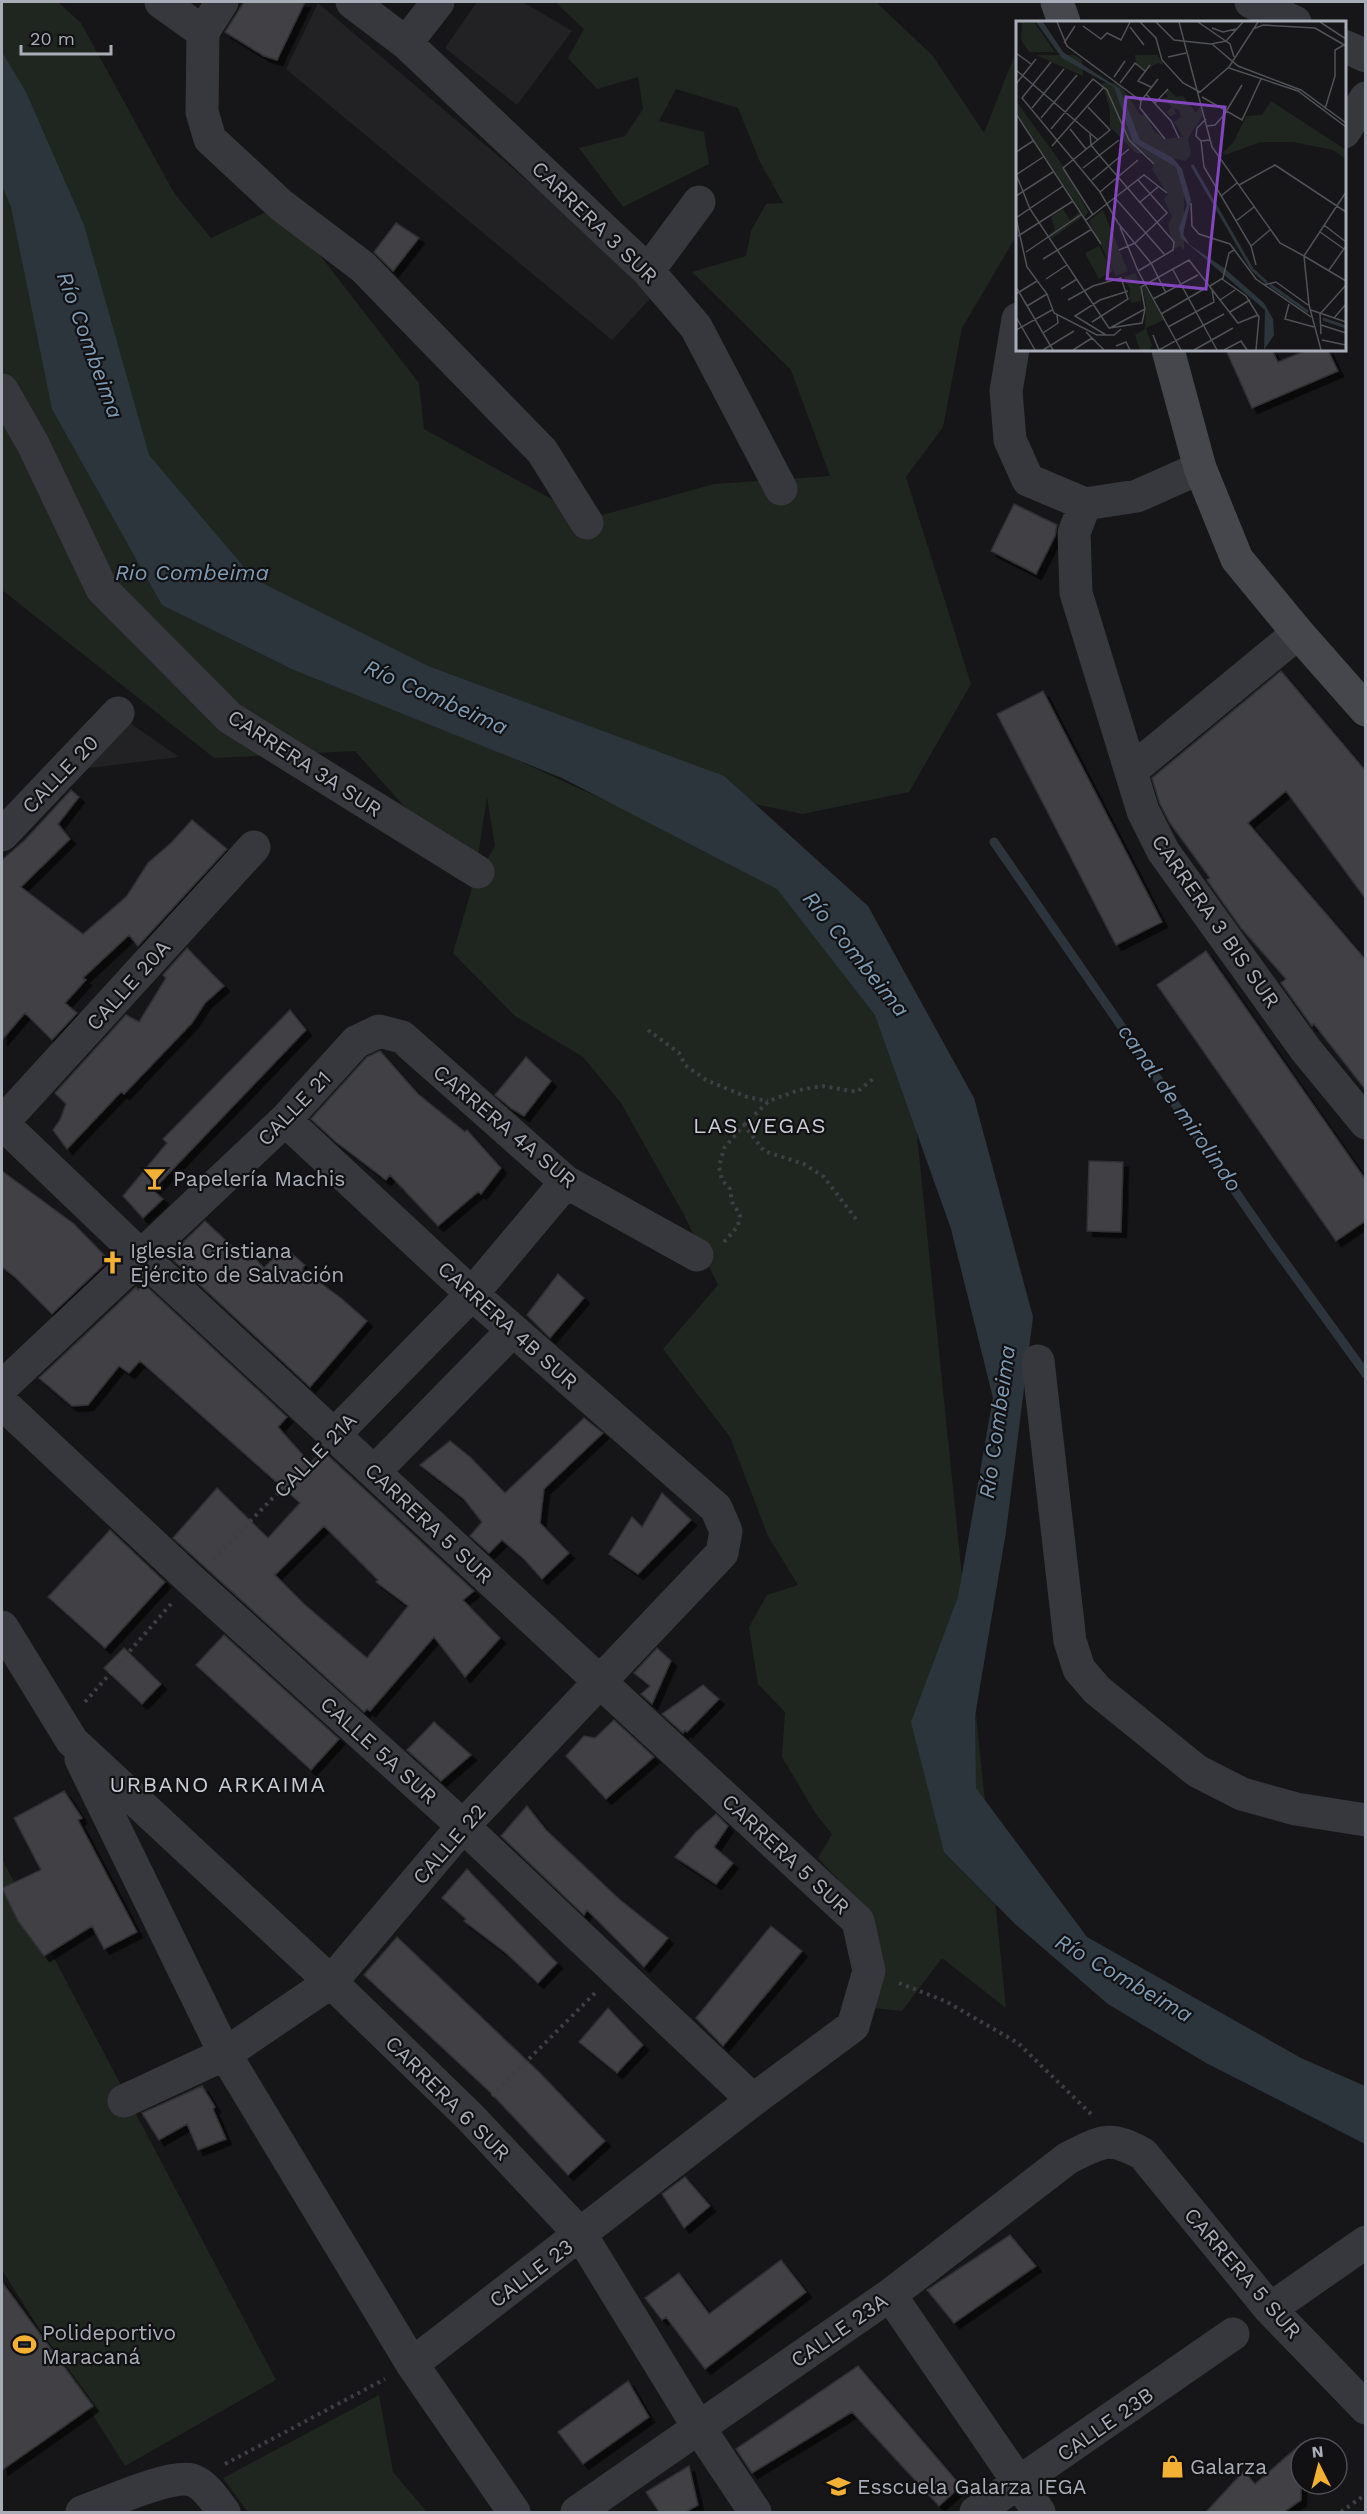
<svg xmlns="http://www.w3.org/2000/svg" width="1367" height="2514" font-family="'Work Sans',sans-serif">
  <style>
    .built { fill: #222225 }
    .green { fill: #1e261f; fill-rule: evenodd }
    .water { fill: #2c353c }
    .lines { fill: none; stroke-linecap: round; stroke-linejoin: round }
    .stream { stroke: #2c353c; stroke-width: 9 }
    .building { fill: #404145; stroke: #303034; stroke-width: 1.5; fill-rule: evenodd; filter: url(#shadow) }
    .path { stroke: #3d3f44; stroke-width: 4; stroke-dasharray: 3 4.5; stroke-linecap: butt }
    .street { stroke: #37383d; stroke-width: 33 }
    .secondary { stroke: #45474d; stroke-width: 33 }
    .labels { text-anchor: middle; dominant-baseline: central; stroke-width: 4.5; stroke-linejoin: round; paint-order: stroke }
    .street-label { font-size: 21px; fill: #a8adb8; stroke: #111113 }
    .poi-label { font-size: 21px; fill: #a8adb8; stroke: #111113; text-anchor: start }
    .water-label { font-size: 22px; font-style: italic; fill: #7f9bb3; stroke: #111113 }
    .neighbourhood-label { font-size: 22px; letter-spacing: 1.5px; fill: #c9ccd4; stroke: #111113 }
    .inset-river { fill: none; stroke: #2c353c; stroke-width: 3 }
    .inset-road { fill: none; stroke: #505258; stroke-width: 1.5 }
    .view { fill: #8446be; fill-opacity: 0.15; stroke: #8446be; stroke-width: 3 }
    .inset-edge { fill: none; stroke: #a8adb8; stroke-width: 3 }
  </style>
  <defs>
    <filter id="shadow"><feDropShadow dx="5.5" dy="5.5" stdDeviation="0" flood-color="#0009"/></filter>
  </defs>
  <rect width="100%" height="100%" fill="#161618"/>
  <path class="built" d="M 477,2 L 523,2 L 572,31 L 517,105 L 445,48 Z
    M 318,3 L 657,291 L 612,340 L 286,69 Z
    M 127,721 L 179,757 L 82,769 Z"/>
  <path class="green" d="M 2,2 L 58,2 L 81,23 L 174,193 L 211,238 L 281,205 L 419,383 L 424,429 L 588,519 L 714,484 L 830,476 L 791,370 L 692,272 L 746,256 L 751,231 L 766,204 L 783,203 L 760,162 L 738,108 L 676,89 L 659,121 L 704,132 L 709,164 L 623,207 L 579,148 L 625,136 L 643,109 L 638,77 L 597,89 L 568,58 L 584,29 L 555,2 L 876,2 L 933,56 L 984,133 L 1017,49 L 1017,235 L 962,328 L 943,427 L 906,477 L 971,684 L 909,792 L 803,814 L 497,751 L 609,802 L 793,894 L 907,1037 L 1006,2008 L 942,1958 L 902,2011 L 873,2008 L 870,1914 L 818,1858 L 832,1834 L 816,1814 L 782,1757 L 785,1712 L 758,1684 L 749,1627 L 767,1595 L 798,1585 L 768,1536 L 730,1437 L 663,1349 L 718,1285 L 684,1215 L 621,1103 L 583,1057 L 515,1016 L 453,953 L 473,884 L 355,751 L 214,758 L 2,590 ZM 487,797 L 495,846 L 474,882 Z
    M 2,1859 L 276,2380 L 125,2466 L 2,2270 Z
    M 379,2395 L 393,2472 L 427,2512 L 248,2512 L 223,2478 Z"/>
  <path class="water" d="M 2,52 L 26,92 L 84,225 L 149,455 L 254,579 L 428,666 L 724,776 L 868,906 L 974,1098 L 1033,1317 L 1006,1532 L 975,1716 L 976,1788 L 1087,1937 L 1301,2058 L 1365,2086 L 1365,2144 L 1206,2063 L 1108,2004 L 1015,1924 L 944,1852 L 911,1722 L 958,1597 L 993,1398 L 951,1229 L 875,1015 L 777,889 L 562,778 L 294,670 L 162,605 L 52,409 L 11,207 L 2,185 Z"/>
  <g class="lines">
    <path class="stream" d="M 994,842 L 1271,1243 L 1366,1374"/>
  </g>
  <path class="building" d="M 244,2 L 305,2 L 277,60 L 264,56 L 225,32 Z
    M 396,223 L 419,238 L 393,271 L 374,252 Z
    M 1226,350 L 1272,350 L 1278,362 L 1307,350 L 1328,350 L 1338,371 L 1252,408 Z
    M 1014,504 L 1057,525 L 1055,536 L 1036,574 L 991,551 Z
    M 1281,671 L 1365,770 L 1365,898 L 1286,791 L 1248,823 L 1365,959 L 1365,1089 L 1314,1024 L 1312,1026 L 1281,983 L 1286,979 L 1241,928 L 1207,880 L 1210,878 L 1170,823 L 1160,804 L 1152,778 Z
    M 1043,691 L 1162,922 L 1116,945 L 997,714 Z
    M 71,790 L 79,797 L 58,824 L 70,839 L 21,887 L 83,934 L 127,896 L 148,863 L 171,843 L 192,820 L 227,849 L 138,946 L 129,935 L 83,978 L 86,980 L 65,1003 L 77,1013 L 52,1040 L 25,1013 L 2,1040 L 2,860 L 25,840 Z
    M 187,948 L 224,986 L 205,1003 L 192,1023 L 124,1094 L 121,1092 L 67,1149 L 53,1130 L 60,1120 L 66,1104 L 55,1093 L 126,1015 L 139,1022 L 166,978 L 163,975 Z
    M 1206,951 L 1365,1179 L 1365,1221 L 1336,1241 L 1157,985 Z
    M 290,1010 L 306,1030 L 153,1190 L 163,1199 L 143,1218 L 123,1196 L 167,1143 L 163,1139 Z
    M 380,1051 L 418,1094 L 465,1132 L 467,1130 L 501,1168 L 481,1194 L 478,1192 L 438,1226 L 390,1175 L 386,1180 L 336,1142 L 311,1119 L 367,1057 Z
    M 526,1057 L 551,1081 L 524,1116 L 512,1109 L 495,1095 Z
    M 1089,1161 L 1123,1162 L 1121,1232 L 1087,1231 Z
    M 2,1171 L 74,1224 L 109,1260 L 52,1314 L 16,1278 L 2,1267 Z
    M 205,1221 L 248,1261 L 253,1256 L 264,1268 L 284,1247 L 305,1265 L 302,1269 L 342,1299 L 367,1321 L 310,1387 L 172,1259 L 174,1258 L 170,1255 Z
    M 558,1274 L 584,1298 L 550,1338 L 527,1315 Z
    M 144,1284 L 287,1417 L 278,1427 L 310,1463 L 323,1451 L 474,1591 L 463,1600 L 500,1638 L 465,1677 L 434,1637 L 370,1711 L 367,1709 L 364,1712 L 173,1538 L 217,1488 L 268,1538 L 300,1503 L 140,1361 L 129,1373 L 119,1366 L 88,1405 L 72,1406 L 39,1378 L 136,1287 L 138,1290 ZM 324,1526 L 378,1580 L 376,1582 L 408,1606 L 367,1658 L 304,1604 L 275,1575 Z
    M 584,1418 L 603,1433 L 544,1489 L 540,1523 L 569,1553 L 542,1579 L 524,1559 L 502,1540 L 489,1553 L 470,1536 L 482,1522 L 464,1499 L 420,1465 L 450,1441 L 470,1457 L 505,1493 Z
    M 662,1493 L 691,1520 L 638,1574 L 609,1554 L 632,1517 L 642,1527 Z
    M 110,1530 L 165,1582 L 105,1648 L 48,1597 Z
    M 224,1635 L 339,1739 L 311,1770 L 196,1665 Z
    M 124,1648 L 161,1684 L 142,1704 L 104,1668 Z
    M 657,1648 L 671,1661 L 652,1704 L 641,1694 L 650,1686 L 634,1673 Z
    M 703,1685 L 719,1699 L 687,1732 L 685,1730 L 683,1733 L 662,1714 Z
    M 614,1720 L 654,1757 L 606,1799 L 566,1756 L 584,1736 L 595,1738 Z
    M 434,1722 L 471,1755 L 441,1781 L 407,1750 Z
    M 64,1791 L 82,1818 L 78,1820 L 137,1932 L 104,1949 L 92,1926 L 44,1956 L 18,1921 L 2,1888 L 41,1870 L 14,1818 Z
    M 527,1806 L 546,1830 L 619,1899 L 668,1938 L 644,1967 L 587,1910 L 584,1915 L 501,1836 Z
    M 716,1814 L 728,1826 L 714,1847 L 733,1863 L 716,1884 L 675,1857 L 696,1832 Z
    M 467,1869 L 557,1963 L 538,1983 L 506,1953 L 464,1921 L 466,1919 L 442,1898 Z
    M 771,1926 L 802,1951 L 723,2046 L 696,2018 Z
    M 397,1937 L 539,2072 L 605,2141 L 568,2175 L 490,2092 L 364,1975 Z
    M 608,2008 L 643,2045 L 617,2073 L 579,2042 Z
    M 202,2086 L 215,2107 L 213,2109 L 226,2139 L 198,2150 L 187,2124 L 159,2140 L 142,2113 Z
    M 685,2177 L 710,2206 L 684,2228 L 662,2194 Z
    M 1010,2235 L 1036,2266 L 954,2323 L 927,2290 Z
    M 781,2260 L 806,2292 L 705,2369 L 666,2317 L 662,2320 L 645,2298 L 679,2273 L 709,2314 Z
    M 2,2282 L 93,2406 L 2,2470 Z
    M 858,2366 L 961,2486 L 939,2506 L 852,2412 L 752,2473 L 736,2449 Z
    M 628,2381 L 649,2417 L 583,2464 L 558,2432 Z
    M 1301,2444 L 1301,2500 L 1284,2512 L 1206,2512 L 1244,2471 L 1255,2484 Z
    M 689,2466 L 698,2505 L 686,2512 L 659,2512 L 646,2492 Z"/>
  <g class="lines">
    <path class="path" d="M 648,1030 L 679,1053 L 685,1065 L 706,1080 L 747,1097 L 768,1101
      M 744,1125 L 769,1101 L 799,1090 L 823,1086 L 857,1092 L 874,1078
      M 724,1242 L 738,1226 L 740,1215 L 732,1202 L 730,1189 L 722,1180 L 719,1167 L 724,1148 L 744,1125 L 764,1151 L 804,1164 L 824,1177 L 859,1223
      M 213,1559 L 313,1457
      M 85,1702 L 171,1604
      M 899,1983 L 945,2001 L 1018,2043 L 1091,2114
      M 492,2096 L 595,1993
      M 225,2464 L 385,2379
      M 1341,2512 L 1366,2494"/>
    <path class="street" d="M 161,2 L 203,32
      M 352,2 L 406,43 L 648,271 L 696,327 L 781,489
      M 1251,2 L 1295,22
      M 203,32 L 202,112 L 210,139 L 281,205 L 363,267 L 542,451 L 587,523
      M 203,32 L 222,2
      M 406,43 L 438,2
      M 1344,46 L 1366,56
      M 1344,132 L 1366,98
      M 648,271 L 699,202
      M 1018,319 L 1006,391 L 1010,440 L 1028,480 L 1085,504 L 1137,496 L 1200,468
      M 2,390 L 33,444 L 102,589 L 230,718 L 478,872
      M 1085,504 L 1074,533 L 1076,593 L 1143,811 L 1163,851 L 1306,1050 L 1366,1123
      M 1132,770 L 1298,633
      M 2,835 L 118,713
      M 2,1123 L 141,1256 L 858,1921 L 869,1971 L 853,2026 L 753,2100 L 412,2364
      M 2,1123 L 254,847
      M 1038,1361 L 1070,1641 L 1079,1669 L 1097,1690 L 1197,1771 L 1242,1794 L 1296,1809 L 1366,1820
      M 2,1387 L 285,1120 L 356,1042 L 379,1031 L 402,1037 L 566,1182 L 697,1255
      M 2,1403 L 192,1581 L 463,1826 L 753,2100
      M 334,1435 L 472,1294 L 566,1182
      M 374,1472 L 513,1330
      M 2,1627 L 72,1741 L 331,1982 L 470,2117 L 581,2235 L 699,2428 L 755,2512
      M 81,1759 L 225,2054 L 412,2364 L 514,2512
      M 124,2101 L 225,2054 L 331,1982 L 463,1826 L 722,1553 L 726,1531 L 716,1508 L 472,1294 L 285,1120
      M 890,2295 L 1039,2512
      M 1270,2309 L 1366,2242
      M 82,2512 C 105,2504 169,2474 192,2480 C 205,2484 216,2502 224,2512
      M 577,2512 L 890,2295 L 1068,2158 C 1103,2141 1108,2135 1143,2154 L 1270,2309 L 1366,2408
      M 976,2512 L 1233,2334"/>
    <path class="secondary" d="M 1057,2 L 1064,22
      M 1168,350 L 1200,468 L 1237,559 L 1298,633 L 1366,710"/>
  </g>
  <defs>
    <symbol id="bar-bare" viewBox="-9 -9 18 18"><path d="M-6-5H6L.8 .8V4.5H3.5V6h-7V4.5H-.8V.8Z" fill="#f2b134" stroke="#111113" stroke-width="2.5" paint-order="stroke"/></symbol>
    <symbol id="church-bare" viewBox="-9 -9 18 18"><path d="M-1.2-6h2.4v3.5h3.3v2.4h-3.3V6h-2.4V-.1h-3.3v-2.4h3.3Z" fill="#f2b134" stroke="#111113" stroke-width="2.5" paint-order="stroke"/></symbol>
    <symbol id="stadium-bare" viewBox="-9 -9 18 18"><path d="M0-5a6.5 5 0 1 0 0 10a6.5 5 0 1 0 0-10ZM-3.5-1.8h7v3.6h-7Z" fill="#f2b134" stroke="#111113" stroke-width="2.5" paint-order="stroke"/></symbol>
    <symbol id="shop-bare" viewBox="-9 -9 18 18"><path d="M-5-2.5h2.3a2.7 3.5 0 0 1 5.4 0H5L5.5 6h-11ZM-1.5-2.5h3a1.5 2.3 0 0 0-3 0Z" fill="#f2b134" stroke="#111113" stroke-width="2.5" paint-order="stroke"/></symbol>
    <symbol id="school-bare" viewBox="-9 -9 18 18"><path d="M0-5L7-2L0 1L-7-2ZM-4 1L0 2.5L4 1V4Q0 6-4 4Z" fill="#f2b134" stroke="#111113" stroke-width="2.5" paint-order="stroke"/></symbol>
  </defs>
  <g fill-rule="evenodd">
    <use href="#bar-bare" x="138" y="1162" width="33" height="33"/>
    <use href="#church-bare" x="96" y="1246" width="33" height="33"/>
    <use href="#stadium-bare" x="8" y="2328" width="33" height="33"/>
    <use href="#shop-bare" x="1156" y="2450" width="33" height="33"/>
    <use href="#school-bare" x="822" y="2470" width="33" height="33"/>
  </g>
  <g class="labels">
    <g class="street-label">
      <text transform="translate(595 222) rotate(44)">CARRERA 3 SUR</text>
      <text transform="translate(305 763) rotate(33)">CARRERA 3A SUR</text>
      <text transform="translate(60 774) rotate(-46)">CALLE 20</text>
      <text transform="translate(1216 921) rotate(55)">CARRERA 3 BIS SUR</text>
      <text transform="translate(128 985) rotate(-48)">CALLE 20A</text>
      <text transform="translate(294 1108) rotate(-46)">CALLE 21</text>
      <text transform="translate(505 1126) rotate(40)">CARRERA 4A SUR</text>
      <text transform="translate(508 1325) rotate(42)">CARRERA 4B SUR</text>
      <text transform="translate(315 1455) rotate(-46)">CALLE 21A</text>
      <text transform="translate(429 1523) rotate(43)">CARRERA 5 SUR</text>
      <text transform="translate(379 1750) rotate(42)">CALLE 5A SUR</text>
      <text transform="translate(449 1844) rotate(-49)">CALLE 22</text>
      <text transform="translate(786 1854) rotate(43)">CARRERA 5 SUR</text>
      <text transform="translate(448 2098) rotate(45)">CARRERA 6 SUR</text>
      <text transform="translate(531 2273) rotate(-37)">CALLE 23</text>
      <text transform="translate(1243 2273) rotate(49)">CARRERA 5 SUR</text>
      <text transform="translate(839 2330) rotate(-35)">CALLE 23A</text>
      <text transform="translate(1105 2424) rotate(-35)">CALLE 23B</text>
    </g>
    <g class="poi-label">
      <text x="173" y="1178">Papelería Machis</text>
      <text x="130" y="1250">Iglesia Cristiana<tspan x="130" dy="24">Ejército de Salvación</tspan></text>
      <text x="42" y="2332">Polideportivo<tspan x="42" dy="24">Maracaná</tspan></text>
      <text x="1190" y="2466">Galarza</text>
      <text x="857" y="2486">Esscuela Galarza IEGA</text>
    </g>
    <g class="water-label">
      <text transform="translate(90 345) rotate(70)">Río Combeima</text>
      <text x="192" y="572">Rio Combeima</text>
      <text transform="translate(436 697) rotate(24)">Río Combeima</text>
      <text transform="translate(856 954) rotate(51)">Río Combeima</text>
      <text transform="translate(1180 1108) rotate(55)">canal de mirolindo</text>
      <text transform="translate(997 1422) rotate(-82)">Río Combeima</text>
      <text transform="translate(1124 1978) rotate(30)">Río Combeima</text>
    </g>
    <g class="neighbourhood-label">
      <text x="760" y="1125">LAS VEGAS</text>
      <text x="218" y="1784">URBANO ARKAIMA</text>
    </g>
  </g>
  <g transform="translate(1016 21)">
    <rect width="330" height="330" fill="#161618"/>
    <path d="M 6,1 L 18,1 L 39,31 L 13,31 L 5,19 ZM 20,34 L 58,34 L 66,39 L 67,55 ZM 119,34 L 141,34 L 148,44 L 142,42 L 129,49 L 120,42 ZM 86,62 L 100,62 L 107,67 L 124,94 L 129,93 L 138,110 L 149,118 L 167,116 L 158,101 L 165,96 L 163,89 L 158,87 L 160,93 L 154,95 L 151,91 L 156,86 L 146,77 L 152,76 L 149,71 L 152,68 L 160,76 L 167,75 L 180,92 L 184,85 L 187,94 L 172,117 L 175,133 L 170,140 L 144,135 L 161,146 L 168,158 L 168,229 L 164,225 L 158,228 L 152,203 L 156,196 L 148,178 L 152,174 L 136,148 L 138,143 L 130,133 L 120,132 L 94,106 L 94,89 ZM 0,73 L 3,76 L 0,80 L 48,146 L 72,191 L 69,196 L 0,92 ZM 255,80 L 330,129 L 330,138 L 317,129 L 277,121 L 245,121 L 209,134 L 207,131 L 217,122 L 230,95 L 246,94 ZM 47,188 L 54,199 L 63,191 L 66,196 L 35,218 L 33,214 L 39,208 L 35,196 ZM 87,189 L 112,250 L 100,255 L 73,200 ZM 83,225 L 97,250 L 83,258 L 69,232 ZM 119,252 L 125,266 L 125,286 L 124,280 L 116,282 L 113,278 L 114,268 L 107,257 ZM 129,265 L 148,299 L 130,307 L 136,324 L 134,329 L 124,329 L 119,314 L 129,308 L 130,284 L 126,267 Z" fill="#1e261f"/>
    <path d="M 20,1 L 27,1 L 47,31 L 104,68 L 124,119 L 157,137 L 166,148 L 175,179 L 167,213 L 174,224 L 208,247 L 248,282 L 257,298 L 258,314 L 248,329 L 249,289 L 165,217 L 163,207 L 171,184 L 160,146 L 117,121 L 98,66 L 46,37 Z" fill="#2c353c"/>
    <path class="inset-river" d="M 176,144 L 236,248 L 251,262M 254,264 L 292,291M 307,298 L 330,306"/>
    <path class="inset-road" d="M 41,1 L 51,25 L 125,80M 124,1 L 140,17 L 146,39 L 167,62 L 184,71 L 213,46 L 242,1M 140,1 L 158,19 L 195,23 L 210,20 L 227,1M 163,1 L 196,126 L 264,222 L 288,235 L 330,171M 182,1 L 214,23 L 218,36M 304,1 L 330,18M 67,5 L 85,18 L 91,12 L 105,19 L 114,1M 114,6 L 128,24M 196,7 L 207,11 L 220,8M 237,8 L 247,4 L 299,7 L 330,25M 48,22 L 59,5M 196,23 L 222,45 L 285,69 L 330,102M 0,32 L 15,43M 152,36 L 170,32M 35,41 L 6,77 L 84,171 L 102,202 L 135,242 L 150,272M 134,44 L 122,60 L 135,66M 213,47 L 282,70 L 330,106M 0,49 L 82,119M 98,56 L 109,40M 104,62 L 119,42 L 129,50M 0,63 L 20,38M 130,73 L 155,100 L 163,117M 186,76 L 226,99 L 245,58M 125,80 L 124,87 L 149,118M 125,80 L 142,58M 139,82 L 152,68M 72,86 L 94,109 L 47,147 L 77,194M 16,87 L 48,48M 309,88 L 319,55 L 319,29 L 328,24M 0,93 L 85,223M 25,97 L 61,54M 190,98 L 181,107 L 180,115 L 185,120 L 194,119M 191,105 L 199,104 L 208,94 L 226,64M 35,108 L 77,58 L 91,69 L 113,119 L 138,143M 54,108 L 70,128M 74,112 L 75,124 L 84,135 L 158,221 L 157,229 L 122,250M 185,120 L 188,146 L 235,225 L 240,244M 36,125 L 88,66M 0,131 L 17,120M 67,147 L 103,119M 0,153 L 14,188 L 93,307M 0,154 L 27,136M 76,159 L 113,128M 223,164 L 259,144 L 330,191M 47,165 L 0,197 L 11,246 L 31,273 L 38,292 L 81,314 L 98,314 L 105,308M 84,171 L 122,139M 0,175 L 37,151M 205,175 L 221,162M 99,177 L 149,234M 123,182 L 142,166M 175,182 L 176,205 L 183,213 L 214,223 L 240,258 L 295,296M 70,199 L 128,154 L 151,172M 220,200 L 238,186M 308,204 L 330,221M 104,206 L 122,250 L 165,329M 304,211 L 328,228M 2,215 L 57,180M 235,225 L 254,209M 103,229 L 119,222 L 151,192 L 122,159M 10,231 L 66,193M 288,235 L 293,284 L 305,329M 288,235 L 330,260M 27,238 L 76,208M 157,249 L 201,329M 313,249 L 330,225M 30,258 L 51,244M 206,258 L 230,275 L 243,296 L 240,329M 248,264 L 260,261 L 292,284M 194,265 L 207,257 L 213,232 L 218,229M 0,266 L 37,329M 45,268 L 61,258M 0,273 L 21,260M 137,278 L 182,254M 52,279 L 77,265 L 105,257 L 112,278 L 76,301M 204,279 L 219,269M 273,283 L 269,298 L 298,306M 11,285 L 31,273M 295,289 L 330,301M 214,291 L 234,279M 145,293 L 188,268M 0,296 L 19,329M 318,297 L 330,283M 305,304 L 330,312M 152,306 L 198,281 L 196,269M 93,307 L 126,302 L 129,288 L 125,266 L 173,239 L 222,302 L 242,294M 94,307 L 129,288M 0,309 L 36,289M 70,311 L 88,329M 27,312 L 42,302 L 41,294M 305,313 L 304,293 L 330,264M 90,314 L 59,295 L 84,279 L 112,270M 137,314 L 143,329 L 208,293M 306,319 L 330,324M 100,325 L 110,321 L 114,329M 27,329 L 58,310M 57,329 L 76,317M 178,329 L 217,307M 208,329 L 225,320 L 231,329"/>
    <path class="view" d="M 110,76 L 209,86 L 190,268 L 91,258 Z"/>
    <rect width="330" height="330" class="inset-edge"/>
  </g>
  <rect width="1367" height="2514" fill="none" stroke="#a8adb8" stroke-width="6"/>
  <g transform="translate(1319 2466) rotate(354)"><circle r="28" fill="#111113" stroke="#4d4f55" stroke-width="1.5"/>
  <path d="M0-4.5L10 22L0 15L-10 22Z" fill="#f2b134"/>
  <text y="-9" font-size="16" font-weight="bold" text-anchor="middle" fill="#a8adb8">N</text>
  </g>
  <path d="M21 45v9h90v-9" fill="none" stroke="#a8adb8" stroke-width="3"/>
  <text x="30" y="45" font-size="18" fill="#a8adb8" stroke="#111113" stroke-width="4.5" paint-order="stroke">20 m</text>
</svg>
